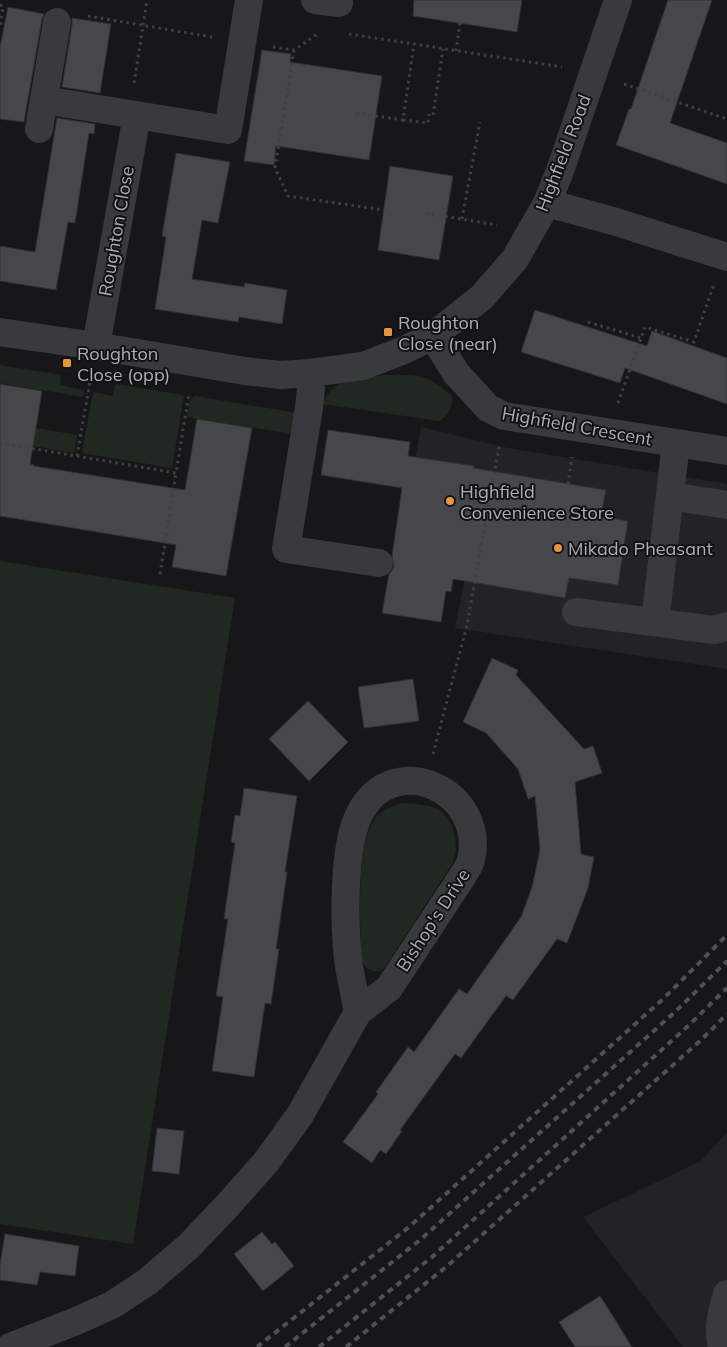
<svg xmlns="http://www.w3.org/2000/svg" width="727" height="1347" font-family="Mulish,sans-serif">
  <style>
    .built { fill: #232326 }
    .green { fill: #212821 }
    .building { fill: #46474b; stroke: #313134 }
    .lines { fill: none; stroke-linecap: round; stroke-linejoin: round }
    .path { stroke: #3e4144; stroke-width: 3; stroke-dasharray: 2.5 4; stroke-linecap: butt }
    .minor { stroke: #383a3d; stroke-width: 28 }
    .rail { stroke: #4d5054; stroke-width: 4; stroke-dasharray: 6 5; stroke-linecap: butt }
    .poi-dot { fill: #e79640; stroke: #121214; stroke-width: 2 }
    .labels { text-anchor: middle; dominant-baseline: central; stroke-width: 4; stroke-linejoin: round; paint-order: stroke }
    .street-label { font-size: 18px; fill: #aab0b8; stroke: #121214 }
    .poi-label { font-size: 18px; fill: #aab0b8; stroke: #121214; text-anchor: start }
  </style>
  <rect width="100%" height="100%" fill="#171719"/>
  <path class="built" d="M 421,427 L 508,448 L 727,484 L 727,669 L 455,628 L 476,521 L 406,509 Z
    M 727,1132 L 727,1347 L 683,1347 L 583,1217 L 701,1161 Z"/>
  <path class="green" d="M 0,365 L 61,375 L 60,385 L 84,390 L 83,397 L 0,383 Z
    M 382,375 C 416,375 425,372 452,396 C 454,405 447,417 439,421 L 322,404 C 326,397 330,389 338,385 C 347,380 371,377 382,375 Z
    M 115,384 L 184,395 L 172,468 L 82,453 L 93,392 L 113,396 Z
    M 195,396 L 297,413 L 294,434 L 187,417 L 190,400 Z
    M 0,417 L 36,428 L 77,435 L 74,453 L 0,440 Z
    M 0,561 L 235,598 L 133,1244 L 0,1224 Z
    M 404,803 C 415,804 429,804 439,810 C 451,817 456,835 456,848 C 456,854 454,859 452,864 L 385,967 L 381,971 C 370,972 366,969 361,960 C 361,927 354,837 379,814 C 386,808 395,805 404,803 Z"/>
  <path class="building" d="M 414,0 L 522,0 L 517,32 L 413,16 Z
    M 668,0 L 712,0 L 670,123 L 727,143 L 727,184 L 616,145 L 629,109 L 631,109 Z
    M 8,7 L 44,14 L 42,19 L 24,122 L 0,119 L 0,47 Z
    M 72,18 L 111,24 L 100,93 L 62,87 L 72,25 Z
    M 262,50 L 291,54 L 290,62 L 382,76 L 369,160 L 276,146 L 274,165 L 244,161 Z
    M 57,118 L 95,124 L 94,134 L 89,133 L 75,223 L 68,222 L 56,290 L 0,281 L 0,246 L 35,252 Z
    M 176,153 L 230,162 L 218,223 L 202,220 L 192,279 L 244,287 L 245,283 L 287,290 L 282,324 L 239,317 L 238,322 L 155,309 L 166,237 L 162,236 Z
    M 390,166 L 453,176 L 439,260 L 378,250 Z
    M 535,310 L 647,346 L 652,331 L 727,358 L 727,404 L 625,368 L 620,383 L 521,352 Z
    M 0,384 L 42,391 L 30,464 L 34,465 L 34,466 L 185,490 L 197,419 L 252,428 L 226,576 L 172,567 L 176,545 L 0,516 Z
    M 328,430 L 410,442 L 408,456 L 474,466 L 474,468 L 606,490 L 601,516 L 628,521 L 618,585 L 569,578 L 565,598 L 453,579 L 451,592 L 446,591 L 441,622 L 382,613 L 389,574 L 391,572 L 394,566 L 392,556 L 402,488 L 321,475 Z
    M 492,658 L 518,670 L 516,675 L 584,749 L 593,746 L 602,773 L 575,782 L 581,854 L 594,857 L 588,888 L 567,943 L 557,939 L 513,1000 L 506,996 L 461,1058 L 455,1054 L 400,1130 L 402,1131 L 386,1154 L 380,1150 L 372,1163 L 343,1142 L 378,1094 L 376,1092 L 408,1047 L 414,1052 L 459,989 L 467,994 L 521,917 L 532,887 L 540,850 L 535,796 L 528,799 L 518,769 L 486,733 L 463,722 Z
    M 413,679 L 419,721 L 364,728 L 358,687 Z
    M 308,701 L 348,742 L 309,781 L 269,739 Z
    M 244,788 L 297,796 L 285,872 L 287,872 L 276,949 L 279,949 L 271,1004 L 265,1003 L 254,1077 L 212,1071 L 223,997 L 216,996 L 228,919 L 224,919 L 235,843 L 231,842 L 235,815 L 240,816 Z
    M 157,1128 L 184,1131 L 179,1174 L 152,1171 Z
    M 262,1232 L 272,1244 L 275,1242 L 294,1266 L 263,1291 L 234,1254 Z
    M 5,1234 L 79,1246 L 75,1276 L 40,1272 L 37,1285 L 0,1280 L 0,1264 Z
    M 600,1296 L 616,1321 L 632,1347 L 575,1347 L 559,1322 Z"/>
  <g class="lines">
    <path class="path" d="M 0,5 L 3,6 L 0,28
      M 88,16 L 212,37
      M 349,34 L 562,67
      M 273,47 L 294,50 L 319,33
      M 294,50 L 275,168 L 288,196 L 384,210
      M 456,51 L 460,23
      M 134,83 L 147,0
      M 624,84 L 727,119
      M 356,113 L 403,120 L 414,44
      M 433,115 L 443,49
      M 403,120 L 428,123 L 429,114
      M 426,213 L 497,225
      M 462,219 L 480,122
      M 588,322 L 641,338
      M 618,403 L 645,327 L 694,342 L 714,284
      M 0,443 L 176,473 L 189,393
      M 77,456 L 91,376
      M 568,484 L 572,457
      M 468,501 L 488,504
      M 160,574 L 176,473
      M 433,754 L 467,625 L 499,447"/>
    <path class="minor" d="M 315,0 L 339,3
      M 44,100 L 228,130 L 249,0
      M 39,129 L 57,22
      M 547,203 L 613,221 L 727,257
      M 0,332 L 96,346 L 245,371 L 281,375 L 310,373 L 363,366 L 402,351 L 433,336 L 482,297 L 515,259 L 547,203 L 560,171 L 618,0
      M 433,336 L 456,373 L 488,408 L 504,416 L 727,451
      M 96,346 L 137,115
      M 310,373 L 311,389 L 309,408 L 286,549 L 379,563
      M 670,496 L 727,505
      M 576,612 L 714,630 L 727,626
      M 655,622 L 676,443
      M 10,1347 L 74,1322 L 112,1305 L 147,1282 L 189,1246 L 227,1206 L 266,1162 L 300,1115 L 358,1012 L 389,988 L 460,880 C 464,874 469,867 471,860 C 487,791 394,748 360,813 C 342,846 344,930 349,967 C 352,982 355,997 358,1012
      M 722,1347 C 717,1330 722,1311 727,1294"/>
    <path class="rail" d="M 257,1347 L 409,1227 L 663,999 L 727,935
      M 285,1347 L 420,1240 L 676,1011 L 727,961
      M 319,1347 L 432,1257 L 688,1026 L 727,988
      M 346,1347 L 446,1267 L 701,1040 L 727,1014"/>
  </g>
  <g class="poi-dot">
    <rect x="383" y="327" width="10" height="10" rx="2.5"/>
    <rect x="62" y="358" width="10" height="10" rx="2.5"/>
    <circle cx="450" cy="501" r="5"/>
    <circle cx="558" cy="548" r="5"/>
  </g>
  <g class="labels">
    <g class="street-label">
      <text transform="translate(563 153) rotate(-69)">Highfield Road</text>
      <text transform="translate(116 231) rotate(-80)">Roughton Close</text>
      <text transform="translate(577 426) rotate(10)">Highfield Crescent</text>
      <text transform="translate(433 920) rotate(-57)">Bishop's Drive</text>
    </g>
    <g class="poi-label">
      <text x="398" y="322">Roughton<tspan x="398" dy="21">Close (near)</tspan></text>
      <text x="77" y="353">Roughton<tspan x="77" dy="21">Close (opp)</tspan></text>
      <text x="460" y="491">Highfield<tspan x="460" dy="21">Convenience Store</tspan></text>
      <text x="568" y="548">Mikado Pheasant</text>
    </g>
  </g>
</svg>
